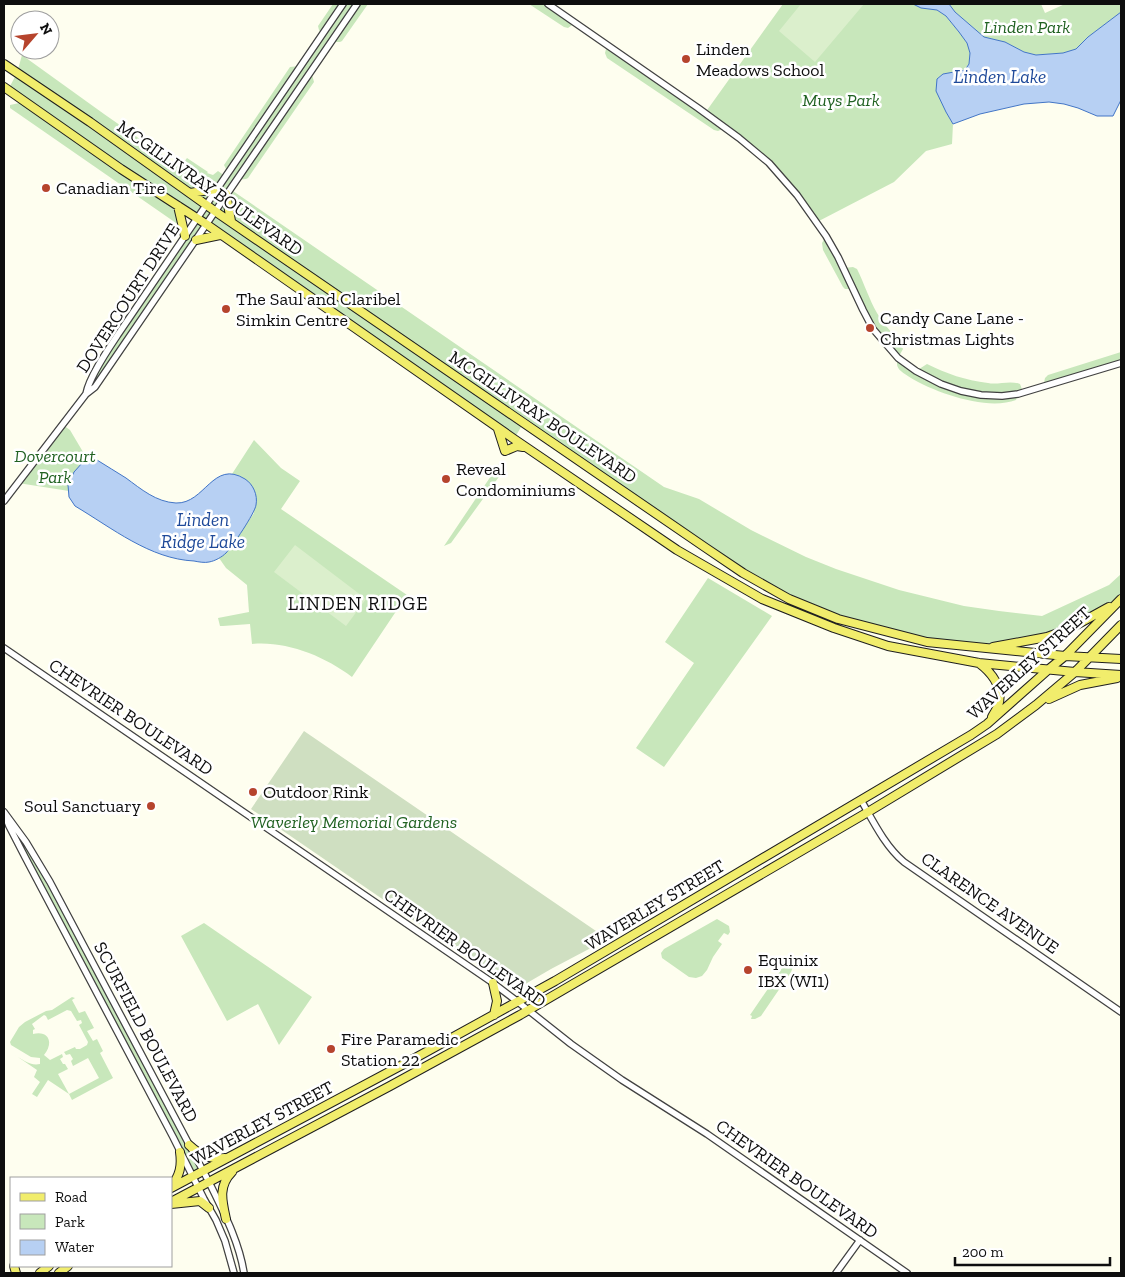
<svg xmlns="http://www.w3.org/2000/svg" width="1125" height="1277" font-family="'Zilla Slab',serif">
  <style>
    .green { fill: #c8e7bb; fill-rule: evenodd }
    .cemetery { fill: #cfdfc1 }
    .pitch { fill: #dbefcc }
    .water { fill: #b7d0f3; stroke: #4275c6 }
    .lines { fill: none; stroke-linecap: round; stroke-linejoin: round }
    .minor-casing { stroke: #414141; stroke-width: 8 }
    .major-casing { stroke: #1f1f1f; stroke-width: 10 }
    .minor { stroke: #fff; stroke-width: 5.5 }
    .major { stroke: #f1ed6c; stroke-width: 8 }
    .poi-dot { fill: #b6442d; stroke: #fff; stroke-width: 2 }
    .labels { text-anchor: middle; dominant-baseline: central; stroke-width: 5; stroke-linejoin: round; paint-order: stroke }
    .park-label { font-size: 18px; font-style: italic; fill: #216222; stroke: #fff }
    .poi-label { font-size: 18px; fill: #0e0e0e; stroke: #fff; text-anchor: start }
    .street-label { font-size: 18px; fill: #0e0e0e; stroke: #fff }
    .water-label { font-size: 19px; font-style: italic; fill: #1e4999; stroke: #fff }
    .neighbourhood-label { font-size: 19px; letter-spacing: 1px; fill: #0e0e0e; stroke: #fff }
  </style>
  <rect width="100%" height="100%" fill="#fefeef"/>
  <path class="green" d="M 333,4 L 368,4 L 342,41 L 340,42 L 331,42 L 311,71 L 314,82 L 248,178 L 246,179 L 236,180 L 230,189 L 664,487 L 699,499 L 751,530 L 806,557 L 836,569 L 899,590 L 964,606 L 999,611 L 1042,616 L 1109,585 L 1121,574 L 1121,599 L 1069,629 L 982,648 L 927,642 L 838,619 L 767,587 L 524,422 L 514,439 L 207,225 L 127,339 L 86,394 L 107,351 L 197,218 L 179,206 L 182,222 L 176,223 L 10,108 L 10,105 L 24,102 L 8,90 L 17,73 L 22,55 L 104,114 L 180,167 L 187,158 L 208,172 L 207,173 L 213,175 L 218,171 L 225,176 L 228,173 L 224,165 L 290,67 L 300,66 L 322,35 L 319,30 L 318,26 Z
    M 529,4 L 557,4 L 557,11 L 575,23 L 568,28 L 564,27 Z
    M 783,4 L 913,4 L 921,8 L 937,10 L 946,16 L 959,32 L 967,43 L 970,53 L 969,64 L 965,70 L 943,74 L 937,79 L 946,112 L 953,124 L 952,144 L 926,151 L 894,182 L 817,222 L 769,163 L 725,128 L 718,131 L 714,130 L 607,58 L 605,53 L 607,45 L 705,113 Z
    M 949,4 L 1041,4 L 1045,13 L 1065,4 L 1121,4 L 1121,12 L 1088,37 L 1076,49 L 1063,53 L 1036,55 L 1024,52 L 1005,42 L 984,37 L 955,12 Z
    M 826,236 L 844,268 L 853,267 L 857,269 C 864,283 869,299 877,313 C 884,326 897,336 903,349 L 898,358 L 916,371 L 927,364 C 947,374 965,380 988,383 C 998,385 1010,380 1020,384 L 1023,392 L 1018,394 L 1016,400 C 987,411 936,393 911,378 C 902,372 894,369 898,358 L 873,329 L 853,289 L 845,289 L 843,287 L 823,250 L 822,243 Z
    M 1121,352 L 1121,363 L 1043,387 L 1045,378 L 1048,375 Z
    M 63,425 L 70,430 L 86,457 L 90,461 L 83,462 L 68,485 L 69,491 L 18,483 Z
    M 254,440 L 281,468 L 300,481 L 281,509 L 407,595 L 352,677 C 324,656 287,641 252,644 L 250,624 L 223,626 L 220,626 L 218,618 L 249,612 L 247,585 L 226,568 L 219,558 L 226,553 L 254,513 L 237,475 L 232,474 Z
    M 499,464 L 499,472 L 501,474 L 451,543 L 444,546 Z
    M 708,578 L 772,616 L 664,767 L 636,748 L 694,663 L 665,642 Z
    M 9,826 L 26,842 L 203,1171 L 193,1177 Z
    M 717,919 L 729,926 L 730,932 L 728,935 L 724,933 L 718,941 L 722,944 L 713,957 L 707,970 L 702,976 L 696,978 L 689,977 L 662,958 L 661,953 L 664,949 Z
    M 204,923 L 312,997 L 279,1045 L 258,1004 L 227,1021 L 181,936 Z
    M 789,958 C 794,962 794,966 791,972 L 761,1016 L 755,1019 L 751,1019 L 752,1016 L 750,1015 Z
    M 72,997 L 75,998 L 72,1000 L 79,1013 L 85,1011 L 94,1028 L 87,1031 L 93,1041 L 97,1039 L 103,1051 L 100,1053 L 113,1078 L 72,1100 L 69,1094 L 48,1080 L 37,1097 L 32,1094 L 40,1082 L 34,1077 L 37,1070 L 15,1055 C 23,1060 30,1066 40,1064 L 40,1058 L 31,1057 L 11,1045 L 10,1042 L 19,1027 L 25,1022 L 46,1011 L 52,1010 ZM 67,1010 L 71,1011 L 77,1021 L 81,1020 L 82,1023 L 79,1025 L 88,1042 L 87,1045 L 80,1049 L 76,1049 L 75,1047 L 64,1052 L 66,1055 L 70,1054 L 73,1059 L 71,1061 L 73,1066 L 88,1058 L 99,1078 L 69,1094 L 58,1074 L 68,1069 L 65,1064 L 63,1064 L 60,1059 L 63,1057 L 62,1054 L 50,1060 L 44,1055 C 54,1043 49,1030 33,1034 L 33,1030 L 35,1029 L 32,1024 L 44,1015 L 46,1016 L 48,1020 Z"/>
  <path class="cemetery" d="M 304,731 L 596,931 L 606,940 L 551,969 L 515,990 L 251,809 Z"/>
  <path class="pitch" d="M 801,4 L 864,4 L 815,62 L 779,31 Z
    M 295,545 L 366,599 L 346,626 L 274,572 Z"/>
  <path class="water" d="M 913,4 L 949,4 L 955,12 L 984,37 L 1005,42 L 1024,52 L 1036,55 L 1063,53 L 1076,49 L 1088,37 L 1121,12 L 1121,100 L 1113,116 L 1097,116 L 1078,108 L 1064,104 L 1049,102 L 1024,104 L 980,114 L 953,124 L 946,112 L 936,91 L 937,79 L 943,74 L 965,70 L 969,64 L 970,53 L 967,43 L 959,32 L 946,16 L 937,10 L 921,8 Z
    M 97,460 C 107,466 116,472 126,478 C 141,489 156,502 176,503 C 205,504 213,459 245,479 C 253,484 258,495 256,505 C 255,513 232,547 226,553 C 222,557 215,561 209,562 C 205,563 199,562 194,561 C 150,559 112,528 75,506 L 69,497 L 68,485 L 74,472 L 83,462 Z"/>
  <g class="lines">
    <defs>
      <path id="minor" d="M 548,4 L 698,108 L 739,138 L 769,163 L 797,195 L 826,236 L 838,257 L 863,310 L 873,329 L 898,358 L 916,371 L 941,384 L 961,391 L 981,395 L 1002,396 L 1018,394 L 1121,363
        M 86,394 C 89,377 109,348 119,333 L 343,4
        M 4,501 L 86,394 L 95,387 L 357,4
        M 4,648 L 493,983 L 518,1002 L 571,1044 L 622,1080 L 707,1134 L 907,1273
        M 861,800 C 873,821 885,846 904,862 L 1121,1012
        M 4,812 L 26,842 L 50,882 L 209,1182 C 223,1211 239,1241 244,1273
        M 6,818 L 9,826 L 25,857 L 173,1137 L 204,1199 L 216,1220 L 225,1241 L 234,1273
        M 836,1273 L 860,1240"/>
      <path id="major" d="M 4,64 L 90,122 L 219,214 L 706,548 L 743,573 L 789,599 L 838,619 L 927,642 L 1065,656 L 1121,659
        M 4,87 L 121,169 L 206,224 L 514,439 L 677,550 L 762,599 L 834,628 L 888,646 L 979,663 L 1075,672 L 1121,675
        M 190,193 L 216,189
        M 226,194 L 231,221
        M 178,206 L 185,236
        M 196,240 L 220,235
        M 498,429 L 505,451 L 517,446 L 523,447
        M 993,647 L 1047,637 L 1069,629 L 1109,607
        M 979,663 C 992,673 1004,688 998,706 C 997,709 994,713 992,717
        M 1049,699 L 1080,685 L 1117,678
        M 493,983 L 497,1001 L 494,1015
        M 189,1145 C 201,1156 209,1159 225,1158
        M 171,1187 C 180,1175 182,1166 180,1152
        M 171,1188 L 417,1057 L 555,981 L 971,735 L 987,724 L 1049,669 L 1065,656 L 1121,599
        M 171,1202 L 390,1086 L 520,1015 L 868,812 L 997,734 L 1036,705 L 1075,672 L 1121,625
        M 171,1204 L 200,1201 L 209,1208
        M 226,1219 C 222,1201 218,1186 232,1172
        M 14,1266 L 16,1273
        M 40,1273 L 49,1266
        M 59,1273 L 68,1266"/>
    </defs>
    <use href="#minor" class="minor-casing"/>
    <use href="#major" class="major-casing"/>
    <use href="#minor" class="minor"/>
    <use href="#major" class="major"/>
  </g>
  <g class="poi-dot">
    <circle cx="686" cy="59" r="5"/>
    <circle cx="46" cy="188" r="5"/>
    <circle cx="226" cy="309" r="5"/>
    <circle cx="870" cy="328" r="5"/>
    <circle cx="446" cy="479" r="5"/>
    <circle cx="253" cy="792" r="5"/>
    <circle cx="151" cy="806" r="5"/>
    <circle cx="748" cy="970" r="5"/>
    <circle cx="331" cy="1049" r="5"/>
  </g>
  <g class="labels">
    <g class="park-label">
      <text x="1027" y="27">Linden Park</text>
      <text x="841" y="100">Muys Park</text>
      <text x="55" y="456">Dovercourt<tspan x="55" dy="21">Park</tspan></text>
      <text x="354" y="822">Waverley Memorial Gardens</text>
    </g>
    <g class="poi-label">
      <text x="696" y="49">Linden<tspan x="696" dy="21">Meadows School</tspan></text>
      <text x="56" y="188">Canadian Tire</text>
      <text x="236" y="299">The Saul and Claribel<tspan x="236" dy="21">Simkin Centre</tspan></text>
      <text x="880" y="318">Candy Cane Lane -<tspan x="880" dy="21">Christmas Lights</tspan></text>
      <text x="456" y="469">Reveal<tspan x="456" dy="21">Condominiums</tspan></text>
      <text x="263" y="792">Outdoor Rink</text>
      <text x="141" y="806" text-anchor="end">Soul Sanctuary</text>
      <text x="758" y="960">Equinix<tspan x="758" dy="21">IBX (WI1)</tspan></text>
      <text x="341" y="1039">Fire Paramedic<tspan x="341" dy="21">Station 22</tspan></text>
    </g>
    <g class="street-label">
      <text transform="translate(210 188) rotate(35)">MCGILLIVRAY BOULEVARD</text>
      <text transform="translate(128 298) rotate(-57)">DOVERCOURT DRIVE</text>
      <text transform="translate(543 417) rotate(34)">MCGILLIVRAY BOULEVARD</text>
      <text transform="translate(1029 663) rotate(-42)">WAVERLEY STREET</text>
      <text transform="translate(131 717) rotate(34)">CHEVRIER BOULEVARD</text>
      <text transform="translate(990 903) rotate(35)">CLARENCE AVENUE</text>
      <text transform="translate(655 905) rotate(-31)">WAVERLEY STREET</text>
      <text transform="translate(465 948) rotate(35)">CHEVRIER BOULEVARD</text>
      <text transform="translate(146 1032) rotate(62)">SCURFIELD BOULEVARD</text>
      <text transform="translate(262 1123) rotate(-28)">WAVERLEY STREET</text>
      <text transform="translate(797 1179) rotate(35)">CHEVRIER BOULEVARD</text>
    </g>
    <g class="water-label">
      <text x="1000" y="76">Linden Lake</text>
      <text x="203" y="519">Linden<tspan x="203" dy="22">Ridge Lake</tspan></text>
    </g>
    <g class="neighbourhood-label">
      <text x="358" y="603">LINDEN RIDGE</text>
    </g>
  </g>
  <rect width="1125" height="1277" fill="none" stroke="#0e0e0e" stroke-width="10"/>
  <rect x="10" y="1177" width="162" height="90" fill="#ffffff" stroke="#9f9f9f"/>
  <rect x="20" y="1193" width="25" height="8" fill="#f1ed6c" stroke="#9f9f9f"/>
  <text x="55" y="1202" font-size="15" fill="#0e0e0e">Road</text>
  <rect x="20" y="1214" width="25" height="15" fill="#c8e7bb" stroke="#9f9f9f"/>
  <text x="55" y="1227" font-size="15" fill="#0e0e0e">Park</text>
  <rect x="20" y="1240" width="25" height="15" fill="#b7d0f3" stroke="#9f9f9f"/>
  <text x="55" y="1252" font-size="15" fill="#0e0e0e">Water</text>
  <g transform="translate(35 35) rotate(62)"><circle r="24" fill="#ffffff" stroke="#9f9f9f"/>
  <path d="M0-4L9 19L0 12L-9 19Z" fill="#b6442d"/>
  <text y="-8" font-size="14" font-weight="bold" text-anchor="middle" fill="#0e0e0e">N</text>
  </g>
  <path d="M955 1257v8h155v-8" fill="none" stroke="#0e0e0e" stroke-width="2.5"/>
  <text x="962" y="1257" font-size="15" fill="#0e0e0e" stroke="#ffffff" stroke-width="4" paint-order="stroke">200 m</text>
</svg>
